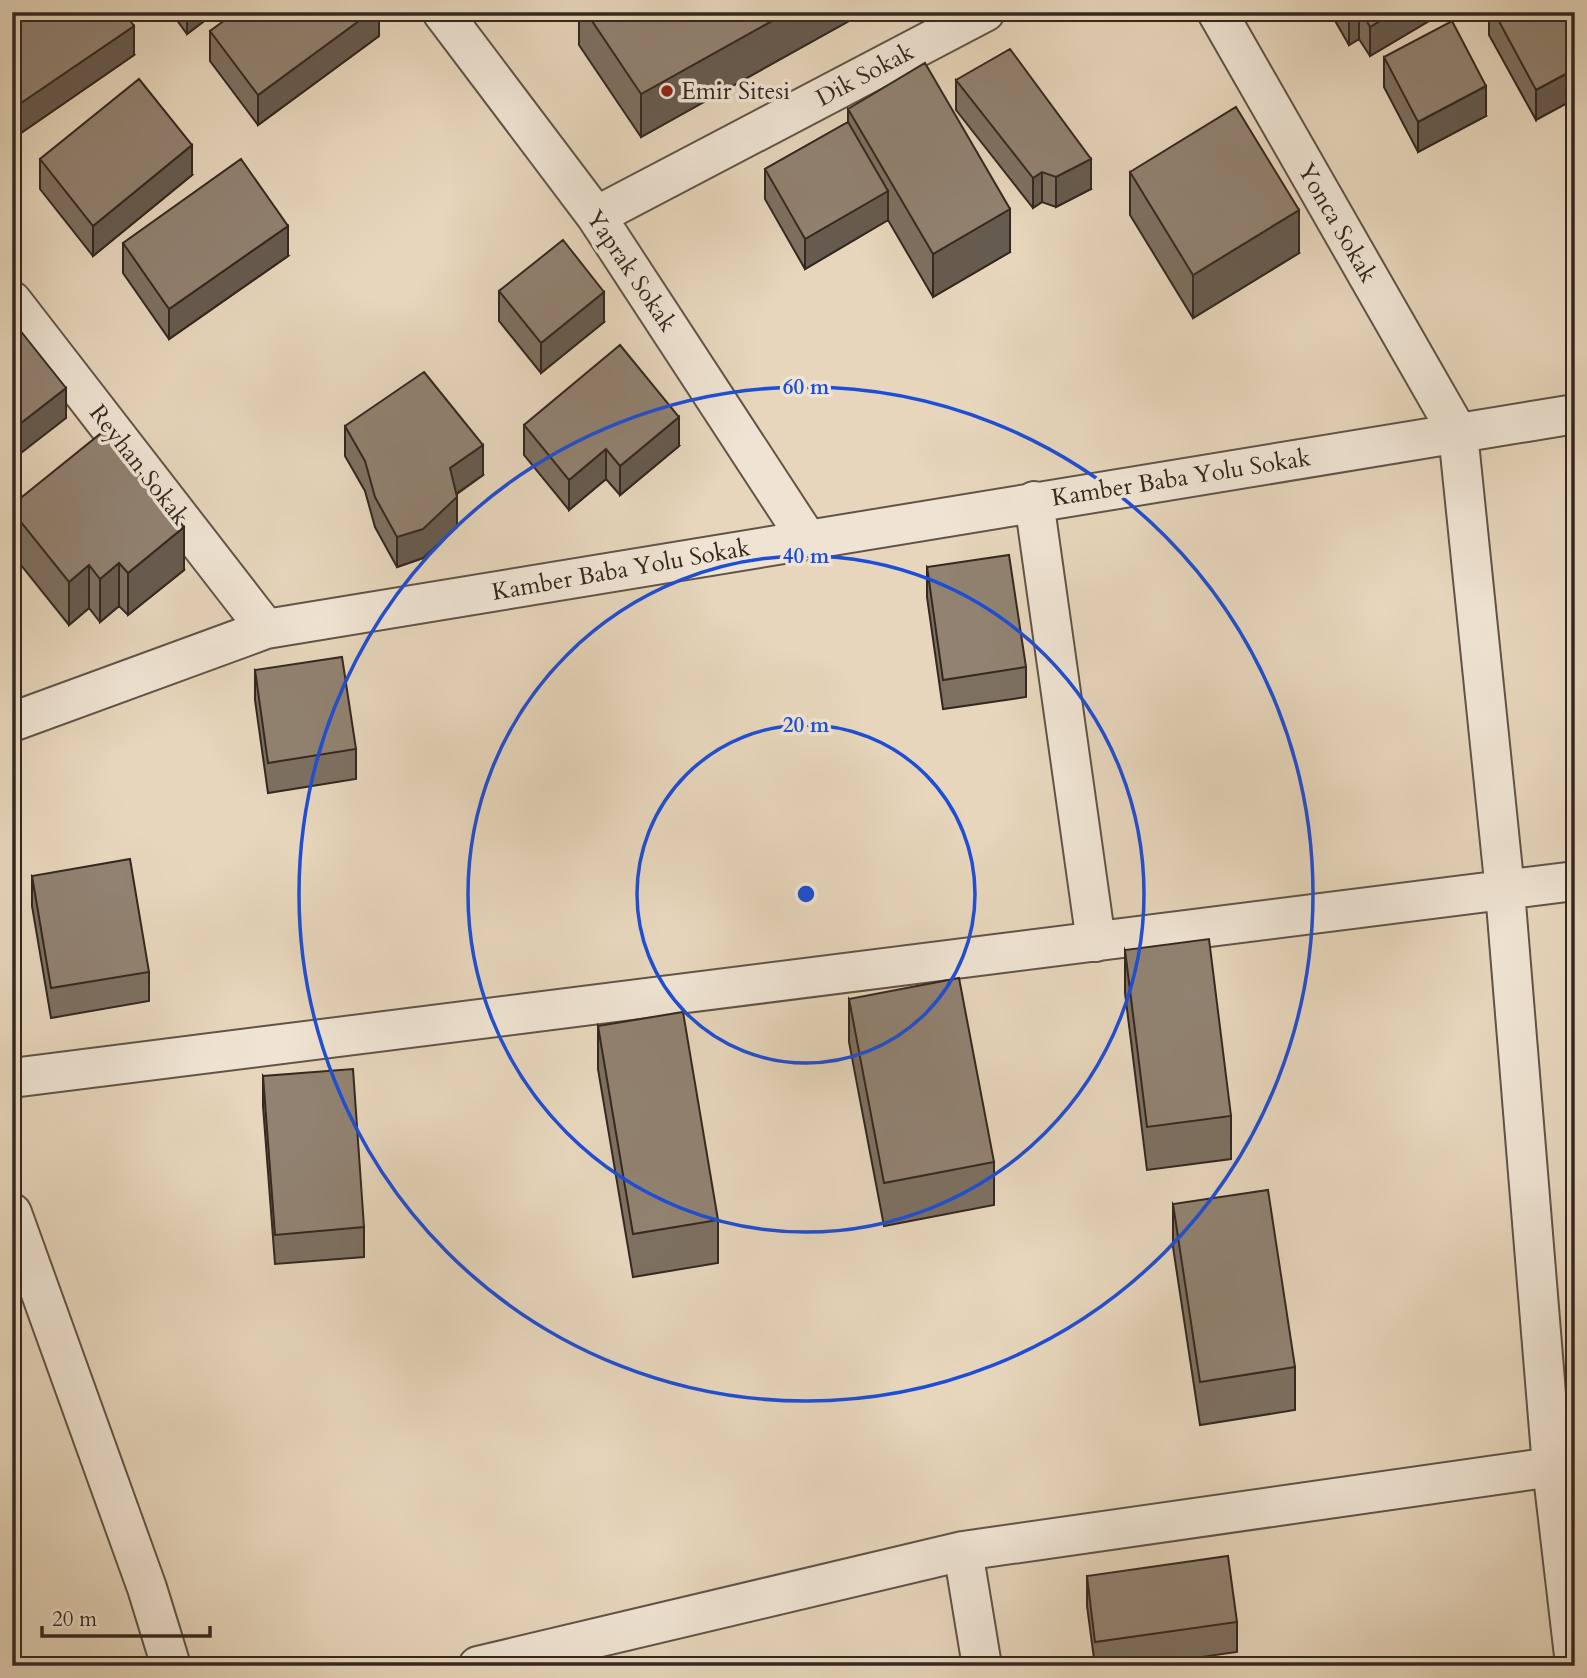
<svg xmlns="http://www.w3.org/2000/svg" width="1587" height="1678" font-family="Cardo,serif">
  <style>
    .lines { fill: none; stroke-linecap: round; stroke-linejoin: round }
    .minor-casing { stroke: #615447; stroke-width: 42 }
    .minor { stroke: #efe4d3; stroke-width: 38 }
    .wall { fill: #7d7061; stroke: #342820; stroke-width: 2 }
    .shaded-wall { fill: #665b4f; stroke: #342820; stroke-width: 2 }
    .building { fill: #918271; stroke: #342820; stroke-width: 2 }
    .ring { fill: none; stroke: #1d4ed8; stroke-width: 3.5 }
    .poi-dot { fill: #8f2418; stroke: #efe4d3; stroke-width: 2.5 }
    .labels { text-anchor: middle; dominant-baseline: central; stroke-width: 7; stroke-linejoin: round; paint-order: stroke }
    .street-label { font-size: 24px; fill: #342820; stroke: #efe4d3 }
    .poi-label { font-size: 24px; fill: #342820; stroke: #efe4d3; text-anchor: start }
    .centre { fill: #1d4ed8; stroke: #efe4d3; stroke-width: 3.5 }
    .ring-label { font-size: 21px; text-anchor: middle; font-weight: bold; fill: #1d4ed8; stroke: #efe4d3; stroke-width: 7; stroke-linejoin: round; paint-order: stroke }
  </style>
  <rect width="100%" height="100%" fill="#e7d6bc"/>
  <filter id="stains"><feTurbulence type="fractalNoise" baseFrequency=".00286" numOctaves="4"/><feColorMatrix values="0 0 0 0 .2 0 0 0 0 .09 0 0 0 0 .02 0 0 0 .5 -.17"/></filter>
  <radialGradient id="worn" r=".72"><stop offset=".6" stop-color="#630" stop-opacity="0"/><stop offset="1" stop-color="#630" stop-opacity=".3"/></radialGradient>
  <g class="lines">
    <defs>
      <path id="minor" d="M 442,12 L 596,216 L 807,539
        M 1217,12 L 1458,433 L 1505,891 L 1552,1467 L 1575,1664
        M 596,216 L 985,12
        M 12,301 L 266,629
        M 1034,501 L 1096,942
        M 12,722 L 266,629 L 1575,414
        M 12,1078 L 1575,881
        M 12,1213 L 147,1588 L 171,1666
        M 963,1551 L 982,1666
        M 478,1666 L 963,1551 L 1552,1467"/>
    </defs>
    <use href="#minor" class="minor-casing"/>
    <use href="#minor" class="minor"/>
  </g>
  <path class="wall" d="M 171,12 L 216,12 L 187,34 Z
    M 379,12 L 379,36 L 258,125 L 210,61 L 210,31 Z
    M 579,12 L 865,12 L 641,137 L 579,45 Z
    M 1330,12 L 1444,12 L 1370,56 L 1359,39 L 1349,45 Z
    M 1489,12 L 1575,12 L 1536,120 L 1489,35 Z
    M 12,24 L 134,55 L 18,135 L 12,127 Z
    M 1384,57 L 1486,116 L 1418,152 L 1384,87 Z
    M 956,80 L 1091,189 L 1056,207 L 1042,202 L 1033,208 L 956,110 Z
    M 848,109 L 1010,252 L 933,297 L 888,220 L 805,269 L 765,199 L 765,169 L 848,122 Z
    M 40,159 L 192,175 L 93,256 L 40,189 Z
    M 1130,172 L 1299,253 L 1193,318 L 1130,215 Z
    M 123,243 L 288,256 L 169,339 L 123,273 Z
    M 499,291 L 604,322 L 541,373 L 499,321 Z
    M 524,425 L 679,446 L 620,495 L 606,479 L 569,510 L 524,455 Z
    M 345,426 L 483,475 L 457,494 L 457,527 L 423,558 L 397,567 L 375,527 L 365,491 L 345,456 Z
    M 12,505 L 184,570 L 128,615 L 119,606 L 100,622 L 89,608 L 69,625 L 12,554 Z
    M 927,567 L 1026,667 L 1026,697 L 943,709 L 927,597 Z
    M 255,670 L 356,749 L 356,779 L 268,793 L 255,700 Z
    M 32,876 L 149,972 L 149,1001 L 51,1018 L 32,906 Z
    M 1125,950 L 1231,1116 L 1231,1159 L 1147,1170 L 1125,993 Z
    M 849,999 L 994,1162 L 994,1205 L 884,1226 L 849,1042 Z
    M 598,1026 L 718,1220 L 718,1263 L 633,1277 L 598,1069 Z
    M 263,1076 L 364,1227 L 364,1257 L 275,1264 L 263,1106 Z
    M 1173,1204 L 1295,1367 L 1295,1410 L 1200,1425 L 1173,1247 Z
    M 1087,1576 L 1237,1622 L 1237,1652 L 1138,1666 L 1095,1666 L 1087,1606 Z"/>
  <path class="shaded-wall" d="M 187,12 L 216,12 L 187,34 Z
    M 371,12 L 379,12 L 379,36 L 258,125 L 258,95 Z
    M 788,12 L 865,12 L 641,137 L 641,94 Z
    M 1354,12 L 1359,12 L 1359,39 L 1349,45 L 1349,15 Z
    M 1394,12 L 1444,12 L 1370,56 L 1370,27 Z
    M 134,26 L 134,55 L 18,135 L 18,105 Z
    M 1575,69 L 1575,99 L 1536,120 L 1536,90 Z
    M 1486,86 L 1486,116 L 1418,152 L 1418,122 Z
    M 192,145 L 192,175 L 93,256 L 93,226 Z
    M 1091,159 L 1091,189 L 1056,207 L 1056,177 Z
    M 1042,172 L 1042,202 L 1033,208 L 1033,178 Z
    M 888,191 L 888,220 L 805,269 L 805,239 Z
    M 1010,209 L 1010,252 L 933,297 L 933,254 Z
    M 1299,210 L 1299,253 L 1193,318 L 1193,275 Z
    M 288,226 L 288,256 L 169,339 L 169,309 Z
    M 604,292 L 604,322 L 541,373 L 541,343 Z
    M 66,388 L 66,418 L 12,460 L 12,430 Z
    M 679,417 L 679,446 L 620,495 L 620,466 Z
    M 483,445 L 483,475 L 450,498 L 450,468 Z
    M 606,449 L 606,479 L 569,510 L 569,480 Z
    M 457,497 L 457,527 L 423,558 L 397,567 L 397,537 Z
    M 184,527 L 184,570 L 128,615 L 128,573 Z
    M 119,563 L 119,606 L 100,622 L 100,579 Z
    M 89,565 L 89,608 L 69,625 L 69,582 Z"/>
  <path class="building" d="M 29,12 L 124,12 L 134,26 L 18,105 L 12,97 L 12,24 Z
    M 236,12 L 371,12 L 258,95 L 210,31 Z
    M 586,12 L 788,12 L 641,94 Z
    M 1362,12 L 1394,12 L 1370,27 Z
    M 1494,12 L 1575,12 L 1575,69 L 1536,90 Z
    M 1452,21 L 1486,86 L 1418,122 L 1384,57 Z
    M 1010,49 L 1091,159 L 1056,177 L 1042,172 L 1033,178 L 956,80 Z
    M 925,63 L 1010,209 L 933,254 L 848,109 Z
    M 139,79 L 192,145 L 93,226 L 40,159 Z
    M 1236,107 L 1299,210 L 1193,275 L 1130,172 Z
    M 848,122 L 888,191 L 805,239 L 765,169 Z
    M 241,159 L 288,226 L 169,309 L 123,243 Z
    M 563,240 L 604,292 L 541,343 L 499,291 Z
    M 19,329 L 66,388 L 12,430 L 12,335 Z
    M 620,345 L 679,417 L 620,466 L 606,449 L 569,480 L 524,425 Z
    M 424,372 L 483,445 L 450,468 L 457,497 L 423,529 L 397,537 L 375,497 L 365,461 L 345,426 Z
    M 105,430 L 184,527 L 128,573 L 119,563 L 100,579 L 89,565 L 69,582 L 12,511 L 12,505 Z
    M 1009,555 L 1026,667 L 943,680 L 927,567 Z
    M 342,657 L 356,749 L 268,763 L 255,670 Z
    M 130,859 L 149,972 L 51,988 L 32,876 Z
    M 1209,939 L 1231,1116 L 1147,1127 L 1125,950 Z
    M 959,978 L 994,1162 L 884,1183 L 849,999 Z
    M 683,1012 L 718,1220 L 633,1234 L 598,1026 Z
    M 353,1069 L 364,1227 L 275,1235 L 263,1076 Z
    M 1268,1190 L 1295,1367 L 1200,1382 L 1173,1204 Z
    M 1228,1556 L 1237,1622 L 1095,1642 L 1087,1576 Z"/>
  <g class="ring">
    <circle cx="806" cy="894" r="169"/>
    <circle cx="806" cy="894" r="338"/>
    <circle cx="806" cy="894" r="507"/>
  </g>
  <circle class="poi-dot" cx="667" cy="91" r="7"/>
  <g class="labels">
    <g class="street-label">
      <text transform="translate(865 75) rotate(-28)">Dik Sokak</text>
      <text transform="translate(1337 223) rotate(60)">Yonca Sokak</text>
      <text transform="translate(631 271) rotate(56)">Yaprak Sokak</text>
      <text transform="translate(139 465) rotate(52)">Reyhan Sokak</text>
      <text transform="translate(1181 478) rotate(-9)">Kamber Baba Yolu Sokak</text>
      <text transform="translate(621 570) rotate(-10)">Kamber Baba Yolu Sokak</text>
    </g>
    <g class="poi-label">
      <text x="681" y="91">Emir Sitesi</text>
    </g>
  </g>
  <circle cx="806" cy="894" r="10" class="centre"/>
  <g class="ring-label">
    <text x="806" y="394">60 m</text>
    <text x="806" y="563">40 m</text>
    <text x="806" y="732">20 m</text>
  </g>
  <rect width="1587" height="1678" fill="none" stroke="#e7d6bc" stroke-width="42"/>
  <rect x="14" y="14" width="1559" height="1650" fill="none" stroke="#342820" stroke-width="3.5"/>
  <rect x="21" y="21" width="1545" height="1636" fill="none" stroke="#342820" stroke-width="2"/>
  <path d="M42 1626v10h168v-10" fill="none" stroke="#342820" stroke-width="3.5"/>
  <text x="52" y="1626" font-size="21" fill="#342820" stroke="#efe4d3" stroke-width="5" paint-order="stroke">20 m</text>
  <rect width="100%" height="100%" filter="url(#stains)"/>
  <rect width="100%" height="100%" fill="url(#worn)"/>
</svg>
